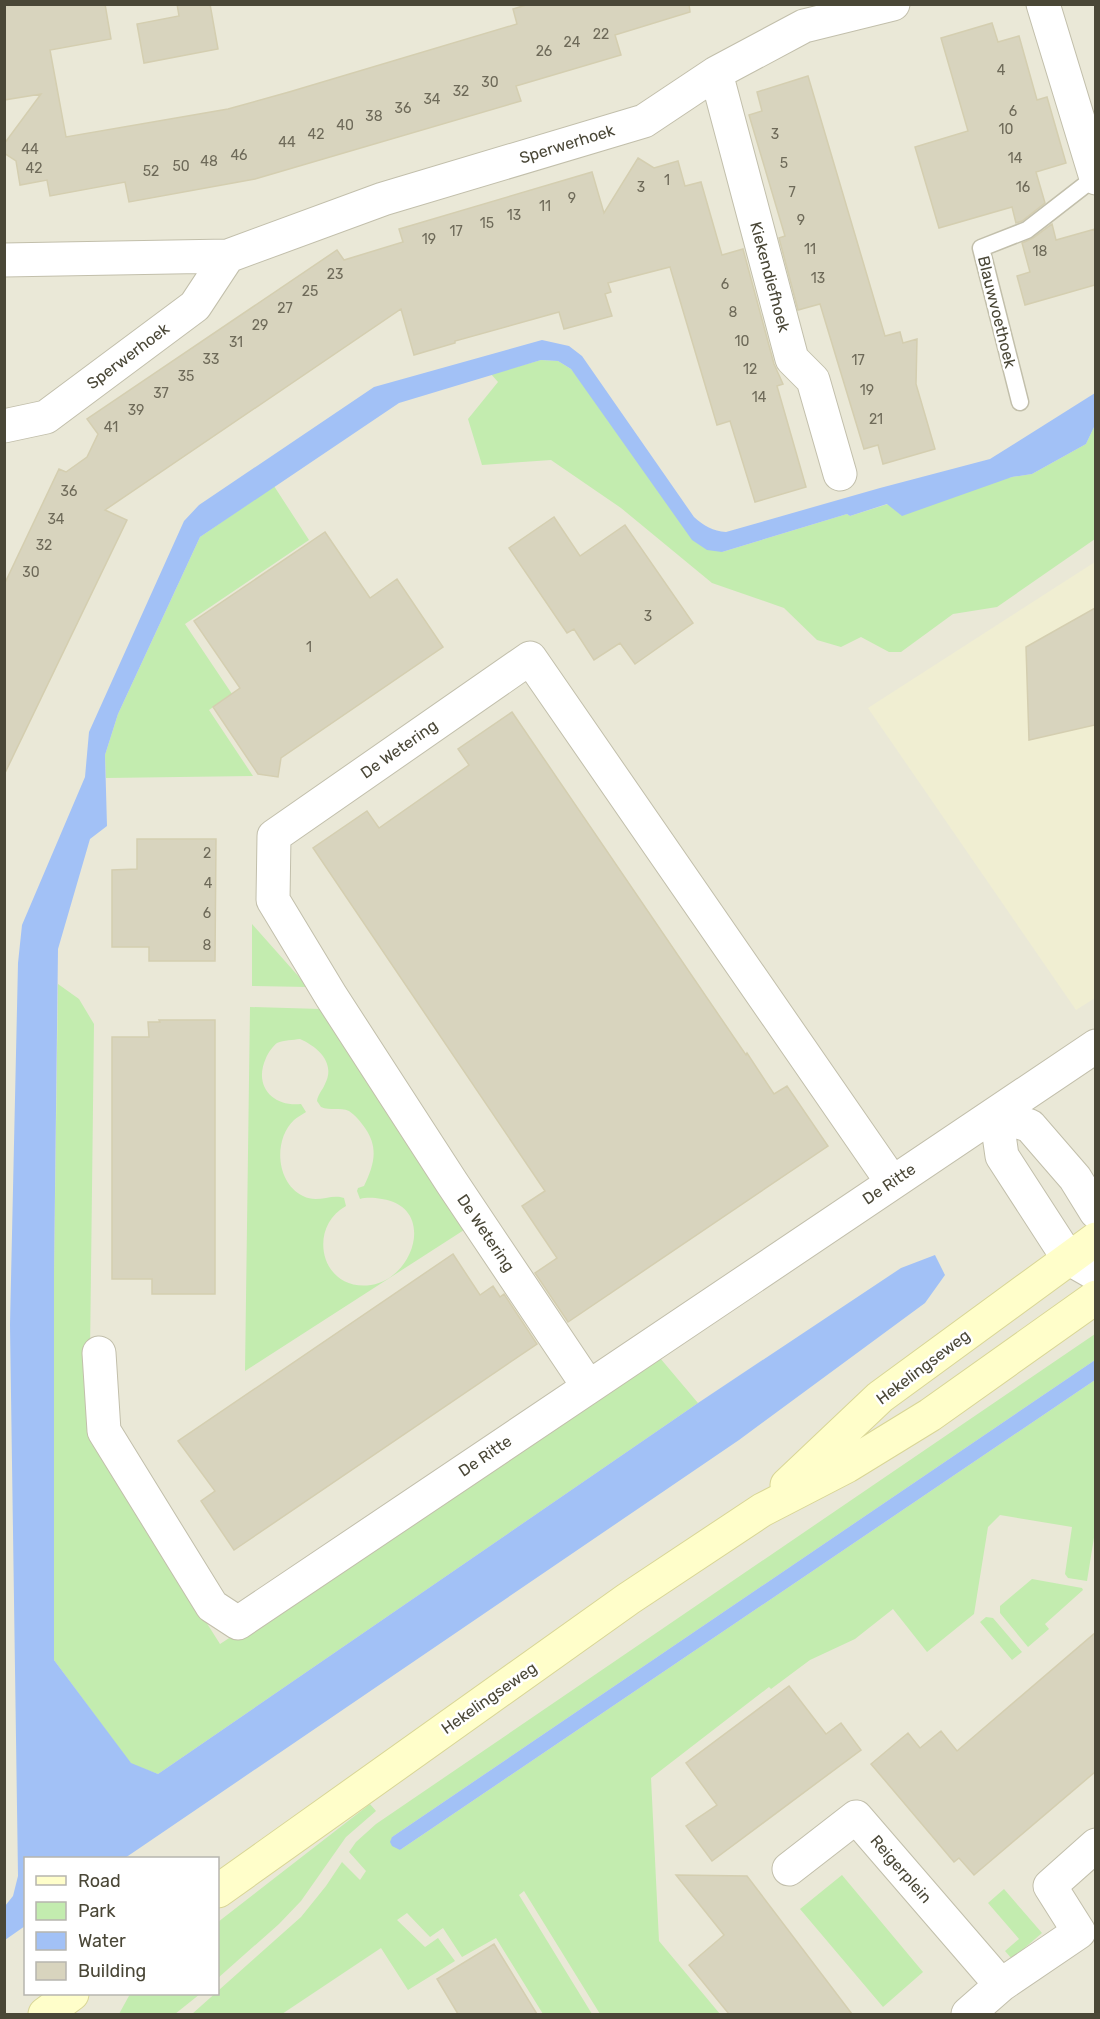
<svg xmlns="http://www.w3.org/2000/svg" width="1100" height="2019" font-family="Rubik,sans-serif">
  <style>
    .residential { fill: #eae8d7; fill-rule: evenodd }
    .education { fill: #f0eed2 }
    .green { fill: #c3ecaf; fill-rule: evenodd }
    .water { fill: #a2c1f6 }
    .building { fill: #d8d4be; stroke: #d4ceb0; stroke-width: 1.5 }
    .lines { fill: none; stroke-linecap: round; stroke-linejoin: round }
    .lane-casing { stroke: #c2bfab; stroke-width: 19 }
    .street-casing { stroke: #c2bfab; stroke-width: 35 }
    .secondary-casing { stroke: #d9d696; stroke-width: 35 }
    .lane { stroke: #fff; stroke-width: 16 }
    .street { stroke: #fff; stroke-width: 33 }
    .secondary { stroke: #fffeca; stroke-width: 33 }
    .labels { text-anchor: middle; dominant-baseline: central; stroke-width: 5; stroke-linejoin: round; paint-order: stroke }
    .number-label { font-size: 14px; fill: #6e6a59 }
    .street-label { font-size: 16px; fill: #4a4737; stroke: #fff }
  </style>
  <rect width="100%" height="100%" fill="#f6f5e9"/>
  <path class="residential" d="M 5,5 L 1095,5 L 1095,2014 L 5,2014 ZM 26,1858 L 218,1858 L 218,1994 L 26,1994 Z"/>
  <path class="education" d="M 1095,562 L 1095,998 L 1076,1010 L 868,708 Z"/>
  <path class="green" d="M 541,360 L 558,361 L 571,369 L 722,552 L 847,514 L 850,516 L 888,504 L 1012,477 L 1032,474 L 1086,444 L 1095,425 L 1095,539 L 997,607 L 953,614 L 901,652 L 889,652 L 861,637 L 841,647 L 817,640 L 784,608 L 712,583 L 621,508 L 551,460 L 482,465 L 468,419 L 498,382 L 491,374 Z
    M 274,486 L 309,540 L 185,624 L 232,694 L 209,710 L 253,776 L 106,778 L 105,755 L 118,714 L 200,537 Z
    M 252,924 L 308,987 L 252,986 Z
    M 58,984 L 79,999 L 94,1024 L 89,1437 L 220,1644 L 660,1358 L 698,1403 L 158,1774 L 131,1764 L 54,1660 L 54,1273 Z
    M 250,1007 L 321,1009 L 464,1230 L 245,1371 ZM 300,1039 C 318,1047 336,1063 325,1084 C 322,1091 318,1094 317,1101 L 321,1107 C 330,1111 340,1107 349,1111 C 355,1115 361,1122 365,1128 C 379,1148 374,1165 364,1186 L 358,1188 L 357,1191 L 360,1199 C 368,1197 374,1198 382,1199 C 436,1207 415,1278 371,1285 C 320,1292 307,1227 346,1206 L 344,1198 C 331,1193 318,1204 303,1196 C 276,1183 273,1140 294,1120 C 297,1117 302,1115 306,1112 L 301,1104 C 273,1107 253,1086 266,1058 C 268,1053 273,1046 277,1043 C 284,1040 293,1040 300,1039 Z
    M 1095,1334 L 1095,1360 L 392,1837 L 400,1850 L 1095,1380 L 1096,1525 L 1087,1581 L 1068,1578 L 1065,1574 L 1072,1527 L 1000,1515 L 988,1527 L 974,1614 L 927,1652 L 893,1609 L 855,1639 L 810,1660 L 771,1689 L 769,1687 L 651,1778 L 659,1941 L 720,2014 L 600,2014 L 524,1891 L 519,1895 L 592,2014 L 543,2014 L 496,1938 L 462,1957 L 443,1928 L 430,1937 L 407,1913 L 397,1920 L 425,1947 L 438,1938 L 455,1961 L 408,1990 L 381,1948 L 282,2014 L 192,2014 L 301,1917 L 326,1886 L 342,1862 L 360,1880 L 366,1871 L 349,1852 L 356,1842 L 376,1824 Z
    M 1032,1579 L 1082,1588 L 1083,1590 L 1045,1624 L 1049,1629 L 1028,1647 L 1000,1613 L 1000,1606 Z
    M 986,1617 L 993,1618 L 1022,1652 L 1012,1660 L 980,1622 Z
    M 370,1804 L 376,1811 L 346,1837 L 301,1901 L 279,1924 L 218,1978 L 218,1922 Z
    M 842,1875 L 923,1972 L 883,2007 L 800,1909 Z
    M 1004,1889 L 1042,1933 L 1012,1959 L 1005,1951 L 1019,1939 L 988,1903 Z
    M 130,1994 L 200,1994 L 175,2014 L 119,2014 Z"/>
  <path class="water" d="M 542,340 L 569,346 L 582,356 L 694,517 C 704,526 713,531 726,532 L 880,488 L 990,459 L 1095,393 L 1095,425 L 1086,444 L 1032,474 L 1012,477 L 902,516 L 887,504 L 850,516 L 847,514 L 722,552 L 707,550 L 692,540 L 571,369 L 558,361 L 541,360 L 399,403 L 200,537 L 118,714 L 105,755 L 107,826 L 90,839 L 58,949 L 54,1273 L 54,1660 L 131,1763 L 158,1774 L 698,1403 L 901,1268 L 935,1255 L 945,1275 L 925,1303 L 739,1440 L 125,1858 L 26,1858 L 25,1926 L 5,1940 L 5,1906 L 13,1896 L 18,1876 L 10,1325 L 18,963 L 22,925 L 85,777 L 89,732 L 184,521 L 199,505 L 374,387 Z
    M 1095,1360 L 1095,1380 L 400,1850 L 392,1846 L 390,1842 L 392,1837 Z"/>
  <path class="building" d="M 4,4 L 105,4 L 111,39 L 50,50 L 66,137 L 228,109 L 289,92 L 517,24 L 513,9 L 529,4 L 689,4 L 690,12 L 615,35 L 621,55 L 516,86 L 521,101 L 255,179 L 129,202 L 125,182 L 50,196 L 47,180 L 20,185 L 16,161 L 4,153 L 4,144 L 41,94 L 4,100 Z
    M 177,4 L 210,4 L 218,49 L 144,63 L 137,24 L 179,16 Z
    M 992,23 L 998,42 L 1019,36 L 1037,100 L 1047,97 L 1066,163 L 1036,172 L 1045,203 L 1022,221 L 1016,223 L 1012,207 L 939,228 L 915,147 L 968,131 L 941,38 Z
    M 808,76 L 885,336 L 900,332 L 903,343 L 917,339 L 916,384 L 935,449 L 883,464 L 878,445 L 864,449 L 820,304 L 798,310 L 779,238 L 785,236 L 749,115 L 762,111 L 757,92 Z
    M 638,158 L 654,168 L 678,161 L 685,186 L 701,182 L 722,255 L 743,249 L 774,364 L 783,384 L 777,386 L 806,487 L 755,502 L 730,421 L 717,425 L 670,267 L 608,283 L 611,292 L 605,294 L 612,316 L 564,329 L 559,312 L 455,341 L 455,343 L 414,355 L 401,309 L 105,510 L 127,520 L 4,775 L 4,585 L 59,469 L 66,472 L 87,457 L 98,434 L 87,419 L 337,250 L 344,260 L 403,242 L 399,229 L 592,172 L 604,213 Z
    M 1052,224 L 1056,240 L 1095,229 L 1095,285 L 1025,305 L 1017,276 L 1030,272 L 1022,243 L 1033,238 Z
    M 554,517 L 580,556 L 625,525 L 693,623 L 635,664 L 620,643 L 594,660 L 574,629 L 567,633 L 509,548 Z
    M 325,532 L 370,598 L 397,579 L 443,647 L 281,758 L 278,777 L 258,774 L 213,707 L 240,688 L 194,621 Z
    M 1095,608 L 1095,725 L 1029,740 L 1026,647 Z
    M 512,712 L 746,1055 L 747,1053 L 774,1094 L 787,1086 L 828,1146 L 568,1322 L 535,1273 L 557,1258 L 522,1206 L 545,1191 L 313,848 L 367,811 L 379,828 L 469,765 L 458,749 Z
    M 137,839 L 216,839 L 215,961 L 149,961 L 149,947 L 112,947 L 112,870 L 137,869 Z
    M 159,1020 L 215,1020 L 215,1294 L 152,1294 L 152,1279 L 112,1279 L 112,1037 L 149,1037 L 148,1022 L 160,1022 Z
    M 453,1254 L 480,1295 L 493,1286 L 500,1297 L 504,1294 L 537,1344 L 234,1550 L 201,1501 L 215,1491 L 178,1441 Z
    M 1095,1633 L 1095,1772 L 974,1875 L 959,1858 L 954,1862 L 871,1764 L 908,1733 L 920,1748 L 941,1731 L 957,1751 Z
    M 789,1686 L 826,1734 L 841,1723 L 861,1750 L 712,1861 L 686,1826 L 717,1805 L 686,1763 Z
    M 676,1875 L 747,1876 L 852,2014 L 729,2014 L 689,1965 L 724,1935 Z
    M 494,1944 L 537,2014 L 458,2014 L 437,1979 Z"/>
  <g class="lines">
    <defs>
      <path id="lane" d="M 1020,402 L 981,248 L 1027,230 L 1094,178"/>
      <path id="street" d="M 1043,4 L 1096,178
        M 716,73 L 792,359 L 813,380 L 840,474
        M 4,260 L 228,256 L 383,199 L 644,121 L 716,73 L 804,26 L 893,4
        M 4,426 L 46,417 L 195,306 L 228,256
        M 1096,1212 L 1075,1178 L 1030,1126 L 996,1114 L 1002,1156 L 1068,1258 L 1096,1274
        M 99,1353 L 104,1431 L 212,1606 L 238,1623 L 1096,1046
        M 588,1386 L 452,1183 L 331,996 L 273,900 L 274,836 L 530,658 L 892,1182
        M 789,1869 L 856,1817 L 1001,1985
        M 968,2014 L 1001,1985 L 1079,1932 L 1050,1886 L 1096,1845"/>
      <path id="secondary" d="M 787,1485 L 880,1397 L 1096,1239
        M 218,1891 L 628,1599 L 762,1510 L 847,1466 L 930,1415 L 1096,1297
        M 45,2014 L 72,1994"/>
    </defs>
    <use href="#lane" class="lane-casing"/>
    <use href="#street" class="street-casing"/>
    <use href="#secondary" class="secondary-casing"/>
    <use href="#lane" class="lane"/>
    <use href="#street" class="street"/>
    <use href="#secondary" class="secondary"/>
  </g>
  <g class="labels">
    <g class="number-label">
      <text x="601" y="34">22</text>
      <text x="572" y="42">24</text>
      <text x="544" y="51">26</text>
      <text x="1001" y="70">4</text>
      <text x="490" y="82">30</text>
      <text x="461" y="91">32</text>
      <text x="432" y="99">34</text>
      <text x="403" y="108">36</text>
      <text x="1013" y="111">6</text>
      <text x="374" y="116">38</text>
      <text x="345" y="125">40</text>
      <text x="1006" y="129">10</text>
      <text x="316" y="134">42</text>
      <text x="775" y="134">3</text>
      <text x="287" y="142">44</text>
      <text x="30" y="149">44</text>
      <text x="239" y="155">46</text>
      <text x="1015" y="158">14</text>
      <text x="209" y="161">48</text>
      <text x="784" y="163">5</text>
      <text x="181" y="166">50</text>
      <text x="34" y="168">42</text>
      <text x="151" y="171">52</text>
      <text x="667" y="180">1</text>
      <text x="641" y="187">3</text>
      <text x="1023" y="187">16</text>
      <text x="792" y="192">7</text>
      <text x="572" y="198">9</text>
      <text x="545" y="206">11</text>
      <text x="514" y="215">13</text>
      <text x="801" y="220">9</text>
      <text x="487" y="223">15</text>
      <text x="456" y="231">17</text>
      <text x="429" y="239">19</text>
      <text x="810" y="249">11</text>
      <text x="1040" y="251">18</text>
      <text x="335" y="274">23</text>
      <text x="818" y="278">13</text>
      <text x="725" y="284">6</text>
      <text x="310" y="291">25</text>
      <text x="285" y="308">27</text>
      <text x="733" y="312">8</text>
      <text x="260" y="325">29</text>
      <text x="742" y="341">10</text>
      <text x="236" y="342">31</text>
      <text x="211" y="359">33</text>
      <text x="858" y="360">17</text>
      <text x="750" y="369">12</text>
      <text x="186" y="376">35</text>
      <text x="867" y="390">19</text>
      <text x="161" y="393">37</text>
      <text x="759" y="397">14</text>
      <text x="136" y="410">39</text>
      <text x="876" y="419">21</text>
      <text x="111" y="427">41</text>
      <text x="69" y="491">36</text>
      <text x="56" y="519">34</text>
      <text x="44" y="545">32</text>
      <text x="31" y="572">30</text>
      <text x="648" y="616">3</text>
      <text x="309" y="647">1</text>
      <text x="207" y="853">2</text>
      <text x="208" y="883">4</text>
      <text x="207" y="913">6</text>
      <text x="207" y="945">8</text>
    </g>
    <g class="street-label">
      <text transform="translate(567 144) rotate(-17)">Sperwerhoek</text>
      <text transform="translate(770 277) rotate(75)">Kiekendiefhoek</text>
      <text transform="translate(997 312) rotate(76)">Blauwvoethoek</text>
      <text transform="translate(128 356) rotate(-37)">Sperwerhoek</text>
      <text transform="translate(399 749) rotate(-35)">De Wetering</text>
      <text transform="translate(889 1184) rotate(-34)">De Ritte</text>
      <text transform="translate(486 1233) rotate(56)">De Wetering</text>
      <text transform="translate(923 1367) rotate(-37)">Hekelingseweg</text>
      <text transform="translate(485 1456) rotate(-34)">De Ritte</text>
      <text transform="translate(489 1698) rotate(-35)">Hekelingseweg</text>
      <text transform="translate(901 1869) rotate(49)">Reigerplein</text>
    </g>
  </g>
  <rect width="1100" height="2019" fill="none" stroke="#4a4737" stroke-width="12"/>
  <rect x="24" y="1857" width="195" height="138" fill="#ffffff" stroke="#b7b5af" stroke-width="1.5"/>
  <rect x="36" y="1876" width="30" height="9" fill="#fffeca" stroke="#b7b5af" stroke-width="1.5"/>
  <text x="78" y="1887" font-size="18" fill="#4a4737">Road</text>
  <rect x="36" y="1902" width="30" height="18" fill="#c3ecaf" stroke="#b7b5af" stroke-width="1.5"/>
  <text x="78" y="1917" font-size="18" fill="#4a4737">Park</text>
  <rect x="36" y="1932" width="30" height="18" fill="#a2c1f6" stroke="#b7b5af" stroke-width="1.5"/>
  <text x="78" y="1947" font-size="18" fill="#4a4737">Water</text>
  <rect x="36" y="1962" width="30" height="18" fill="#d8d4be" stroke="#b7b5af" stroke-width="1.5"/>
  <text x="78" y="1977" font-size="18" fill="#4a4737">Building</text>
</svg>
